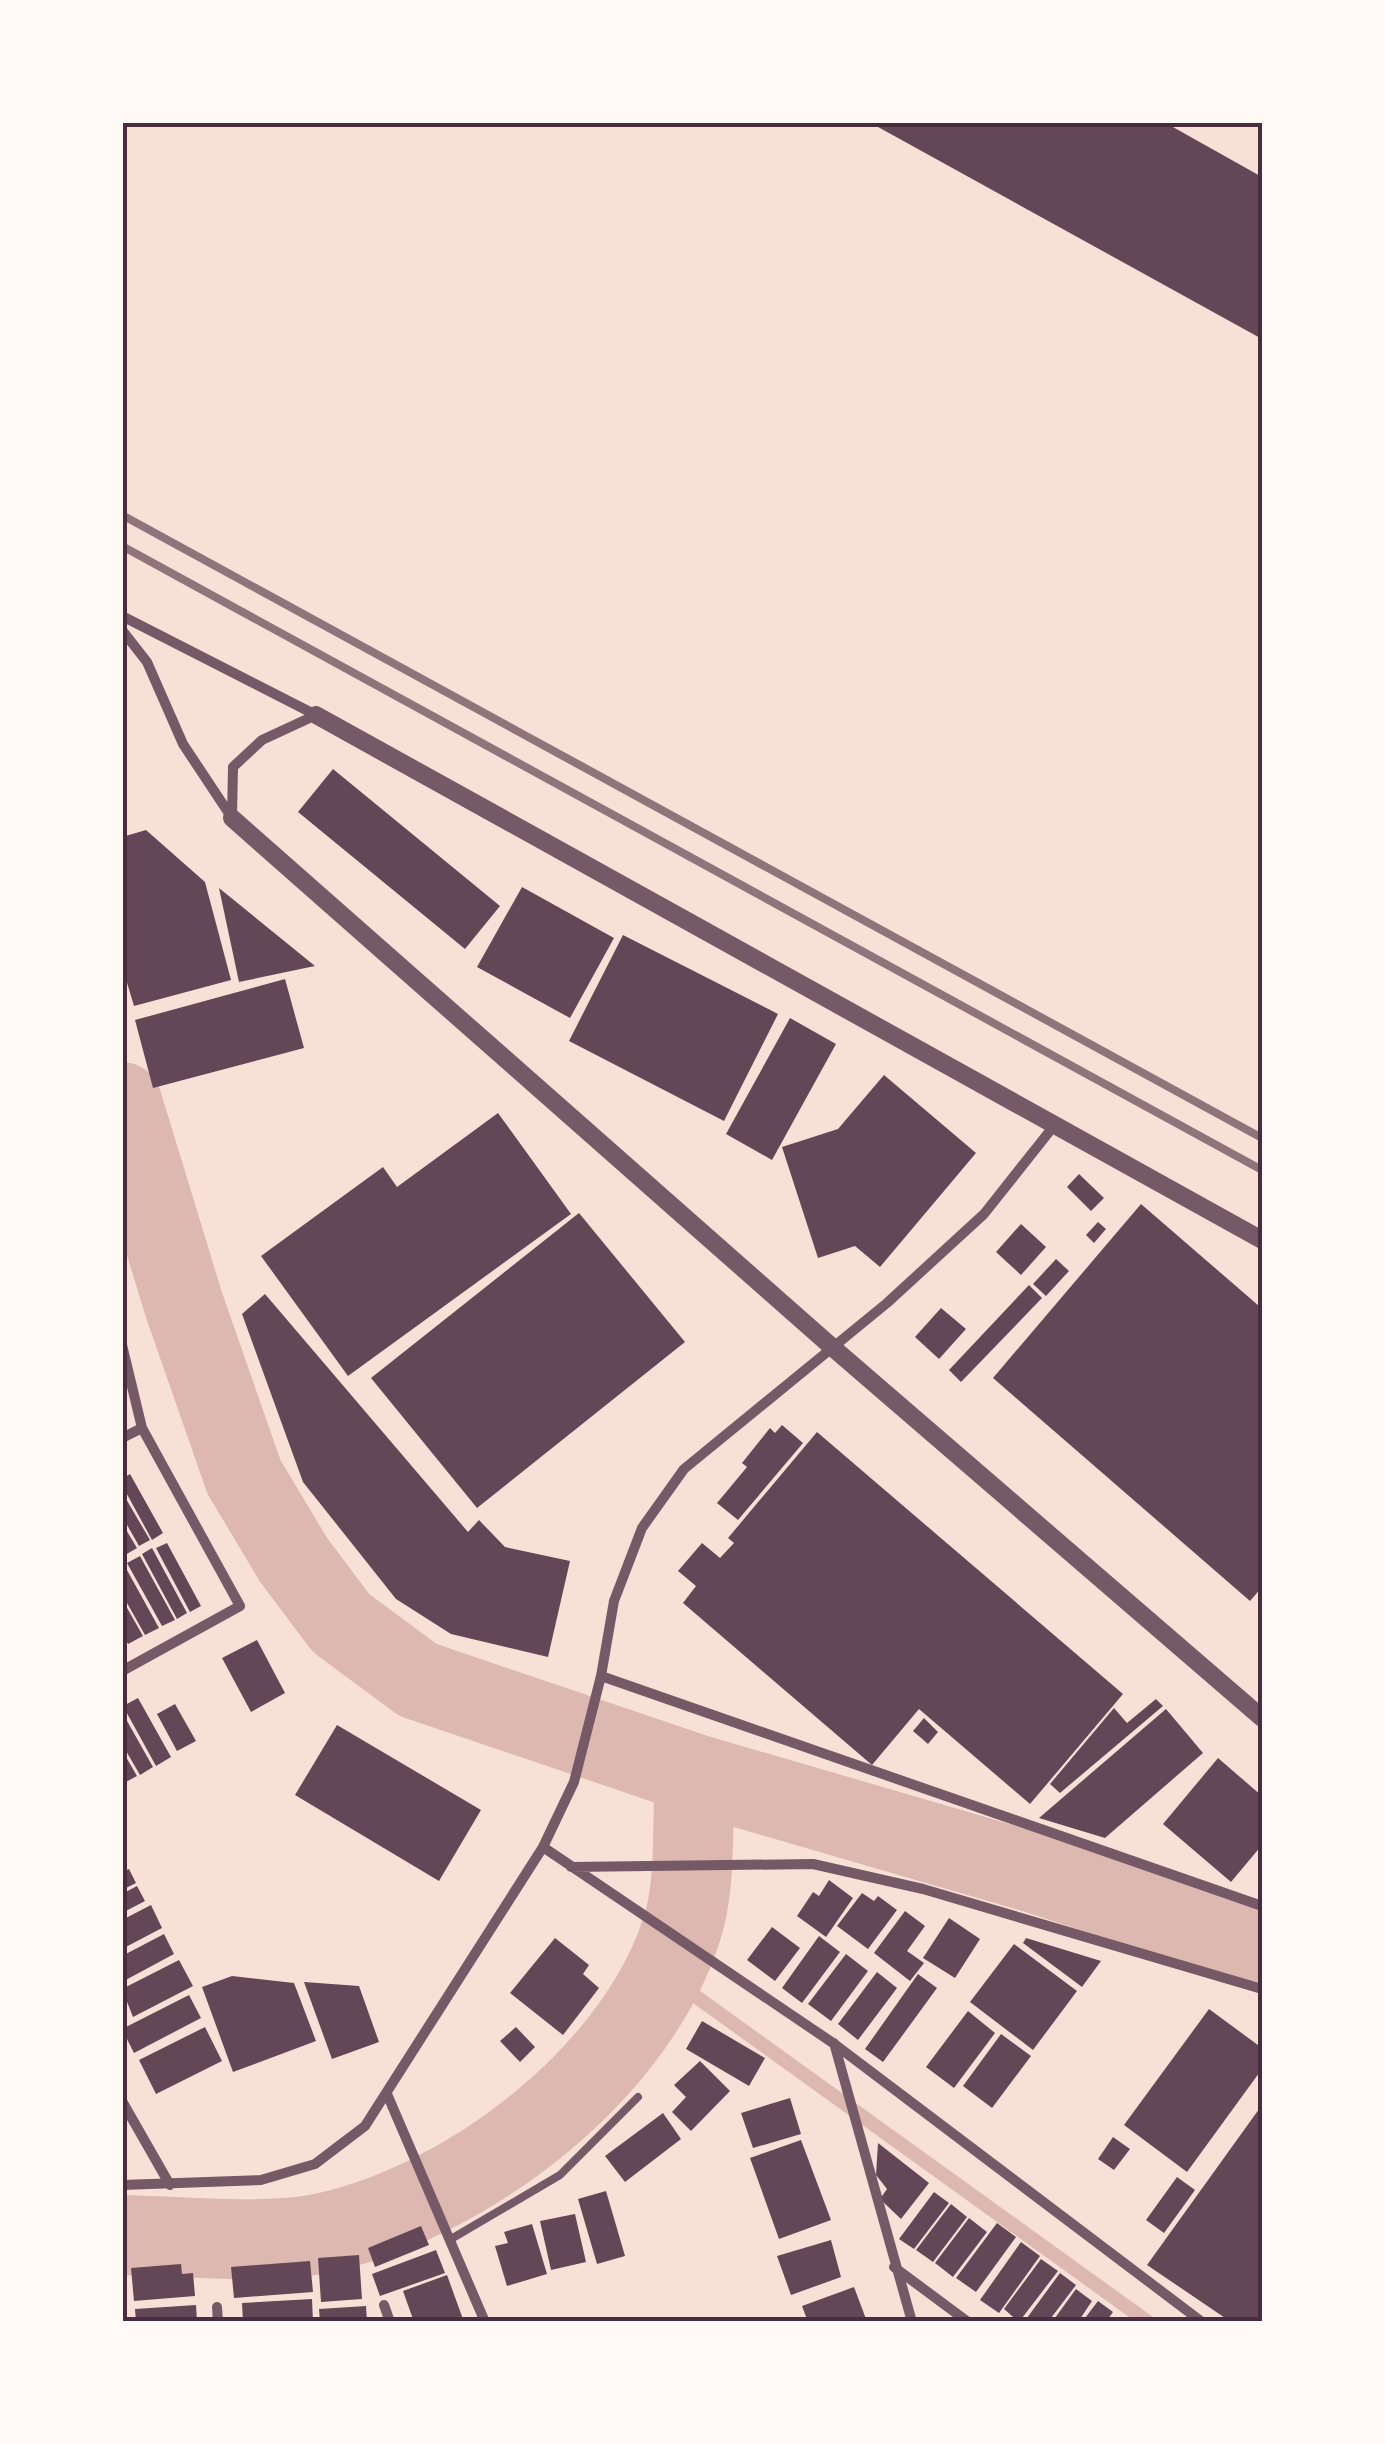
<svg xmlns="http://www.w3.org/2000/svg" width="1385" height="2444" font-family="Commissioner,sans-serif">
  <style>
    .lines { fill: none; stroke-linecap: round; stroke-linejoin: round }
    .stream { stroke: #dcb8b0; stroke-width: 14 }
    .river { stroke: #dcb8b0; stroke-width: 80 }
    .building { fill: #644757 }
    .service { stroke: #755966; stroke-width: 8 }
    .minor { stroke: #755966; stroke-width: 10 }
    .tertiary { stroke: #755966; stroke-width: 18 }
    .rail { stroke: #8f747c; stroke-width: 8 }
    .neatline { fill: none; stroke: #4a2c40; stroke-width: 4 }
  </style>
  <rect width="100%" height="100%" fill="#f7e1d7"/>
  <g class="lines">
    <path class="stream" d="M 666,1975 L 1148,2322"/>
    <path class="river" d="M 122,1102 L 184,1305 L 244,1477 L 293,1559 L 341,1623 L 418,1680 L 695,1774 L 1035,1873 L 1262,1948
      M 122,2235 C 179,2236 258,2244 313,2235 C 465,2207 644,2069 685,1918 C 696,1874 692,1819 695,1774"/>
  </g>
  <path class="building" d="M 869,122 L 1164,122 L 1262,177 L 1262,339 Z
    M 333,769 L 500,906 L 465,949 L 298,812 Z
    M 146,830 L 205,882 L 231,980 L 134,1006 L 122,966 L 122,837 Z
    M 522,887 L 614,938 L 570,1018 L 477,967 Z
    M 219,888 L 315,966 L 239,982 Z
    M 623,935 L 778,1014 L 724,1121 L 569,1041 Z
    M 285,979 L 304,1048 L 153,1088 L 135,1020 Z
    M 790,1018 L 836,1044 L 772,1160 L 726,1134 Z
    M 884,1075 L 976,1153 L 880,1267 L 855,1246 L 818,1258 L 782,1147 L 838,1129 Z
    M 498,1113 L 571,1214 L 348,1376 L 261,1256 L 383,1167 L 397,1187 Z
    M 1079,1174 L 1104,1198 L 1091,1211 L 1067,1187 Z
    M 1141,1204 L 1259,1306 L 1262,1302 L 1262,1587 L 1250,1601 L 993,1378 Z
    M 579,1213 L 685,1342 L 477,1508 L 371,1378 Z
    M 1098,1222 L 1106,1229 L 1094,1243 L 1086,1235 Z
    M 1021,1224 L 1046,1247 L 1021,1275 L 996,1252 Z
    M 1056,1259 L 1069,1271 L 1046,1296 L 1033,1284 Z
    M 1029,1285 L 1042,1298 L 961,1382 L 949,1370 Z
    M 265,1294 L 468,1532 L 479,1520 L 505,1547 L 570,1561 L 548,1657 L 451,1634 L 396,1599 L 303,1482 L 242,1314 Z
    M 941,1308 L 966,1329 L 939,1359 L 915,1337 Z
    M 782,1425 L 803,1443 L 738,1520 L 717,1503 L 747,1467 L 742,1463 L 770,1428 L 775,1433 Z
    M 817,1432 L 1123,1694 L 1030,1804 L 919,1709 L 872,1765 L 683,1603 L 696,1586 L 678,1571 L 702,1543 L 720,1558 L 734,1543 L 728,1538 Z
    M 130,1474 L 163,1533 L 152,1540 L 122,1485 L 122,1479 Z
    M 122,1492 L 150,1540 L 139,1546 L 122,1516 Z
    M 122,1523 L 137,1548 L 125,1555 L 122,1551 Z
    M 167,1543 L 201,1606 L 190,1612 L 156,1548 Z
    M 152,1548 L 187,1613 L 177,1619 L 142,1554 Z
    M 140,1556 L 175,1620 L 162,1626 L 127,1563 Z
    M 122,1561 L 159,1628 L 145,1635 L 122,1594 Z
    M 122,1599 L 143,1636 L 128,1644 L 122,1633 Z
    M 257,1640 L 285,1693 L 251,1712 L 222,1658 Z
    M 138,1698 L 171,1757 L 156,1766 L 123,1706 Z
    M 1156,1699 L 1163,1706 L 1060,1793 L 1050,1784 L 1114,1708 L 1127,1723 Z
    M 175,1704 L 196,1741 L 177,1751 L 157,1714 Z
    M 1166,1709 L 1203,1753 L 1105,1838 L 1039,1818 Z
    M 122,1712 L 153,1767 L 140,1775 L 122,1744 Z
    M 924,1718 L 938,1732 L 928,1744 L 913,1731 Z
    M 337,1725 L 481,1810 L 439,1881 L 295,1795 Z
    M 122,1750 L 137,1776 L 122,1784 Z
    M 1218,1758 L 1262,1796 L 1262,1845 L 1231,1882 L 1163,1824 Z
    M 129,1869 L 136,1883 L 122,1890 L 122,1872 Z
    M 829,1880 L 853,1898 L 826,1937 L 797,1916 L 813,1892 L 819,1896 Z
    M 137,1886 L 145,1901 L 122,1913 L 122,1894 Z
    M 862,1893 L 874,1901 L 878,1896 L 897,1910 L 868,1949 L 837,1926 Z
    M 151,1905 L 162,1928 L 122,1949 L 122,1920 Z
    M 905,1911 L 925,1926 L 907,1951 L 924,1963 L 910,1981 L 874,1953 Z
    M 949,1918 L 980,1939 L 955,1978 L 923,1958 Z
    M 772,1927 L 800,1948 L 775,1981 L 747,1960 Z
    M 164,1934 L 174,1954 L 122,1982 L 122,1956 Z
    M 819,1936 L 840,1952 L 802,2003 L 782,1988 Z
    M 555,1938 L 589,1965 L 583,1974 L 599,1988 L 563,2035 L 510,1993 Z
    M 1026,1938 L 1101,1961 L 1082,1987 L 1023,1943 Z
    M 1014,1944 L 1077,1991 L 1033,2050 L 970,2002 Z
    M 846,1954 L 868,1971 L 831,2021 L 808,2004 Z
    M 179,1960 L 193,1986 L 133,2017 L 122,1989 Z
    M 877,1972 L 897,1988 L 858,2040 L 838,2024 Z
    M 918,1974 L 937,1988 L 883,2062 L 865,2049 Z
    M 232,1976 L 294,1983 L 316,2041 L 233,2072 L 202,1987 Z
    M 304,1982 L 359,1986 L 379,2042 L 332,2059 Z
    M 189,1995 L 201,2018 L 134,2053 L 122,2029 Z
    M 1209,2009 L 1262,2048 L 1262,2069 L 1187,2172 L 1124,2125 Z
    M 968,2011 L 995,2033 L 954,2088 L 926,2067 Z
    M 702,2021 L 765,2058 L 749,2086 L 686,2049 Z
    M 205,2027 L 222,2061 L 156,2094 L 139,2060 Z
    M 516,2027 L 535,2047 L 520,2062 L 500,2041 Z
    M 1001,2034 L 1031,2056 L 992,2108 L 963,2086 Z
    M 700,2061 L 730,2091 L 691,2131 L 672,2112 L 686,2097 L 674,2085 Z
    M 790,2098 L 801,2134 L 753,2148 L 741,2113 Z
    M 1262,2105 L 1262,2322 L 1231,2322 L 1147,2265 Z
    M 663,2113 L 681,2139 L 625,2182 L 605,2156 Z
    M 1113,2137 L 1130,2149 L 1114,2170 L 1098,2159 Z
    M 801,2140 L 831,2220 L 779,2239 L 750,2158 Z
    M 878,2143 L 929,2183 L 901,2219 L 880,2199 L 887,2189 L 876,2175 Z
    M 1177,2177 L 1195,2190 L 1164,2233 L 1146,2220 Z
    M 606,2191 L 625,2256 L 597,2264 L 578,2199 Z
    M 934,2192 L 949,2203 L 914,2249 L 899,2239 Z
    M 951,2204 L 967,2217 L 933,2262 L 916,2250 Z
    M 575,2214 L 586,2262 L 551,2270 L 540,2221 Z
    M 969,2218 L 987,2232 L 953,2277 L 935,2263 Z
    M 997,2223 L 1016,2237 L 976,2292 L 956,2278 Z
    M 532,2224 L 547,2274 L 507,2286 L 495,2246 L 508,2243 L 504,2232 Z
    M 421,2226 L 429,2245 L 375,2267 L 368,2248 Z
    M 831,2240 L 841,2277 L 791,2295 L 777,2256 Z
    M 1021,2242 L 1040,2256 L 999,2313 L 980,2300 Z
    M 436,2250 L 445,2273 L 380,2296 L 372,2274 Z
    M 359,2255 L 362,2299 L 321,2302 L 318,2258 Z
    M 1041,2259 L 1058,2271 L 1019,2322 L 1004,2309 Z
    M 310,2261 L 313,2292 L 234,2298 L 231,2267 Z
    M 181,2264 L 182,2274 L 193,2273 L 195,2296 L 134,2301 L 131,2268 Z
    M 1060,2273 L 1076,2285 L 1048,2322 L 1024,2322 Z
    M 447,2275 L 464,2322 L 414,2322 L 403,2291 Z
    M 854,2287 L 866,2319 L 808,2322 L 802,2306 Z
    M 1076,2289 L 1092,2301 L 1078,2322 L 1052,2322 Z
    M 312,2299 L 313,2322 L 243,2322 L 242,2303 Z
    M 1098,2301 L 1113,2312 L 1106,2322 L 1082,2322 Z
    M 196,2305 L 197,2322 L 136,2322 L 135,2309 Z
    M 366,2306 L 367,2322 L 320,2322 L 319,2309 Z"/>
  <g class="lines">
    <path class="service" d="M 451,2239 L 560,2175 L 638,2097"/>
    <path class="minor" d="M 122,616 L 316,715
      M 122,630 L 147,662 L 183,744 L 232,818
      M 232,817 L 233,767 L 262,740 L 316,715
      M 122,1345 L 142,1428 L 240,1606 L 122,1671
      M 122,1438 L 142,1428
      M 601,1676 L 1262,1906
      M 543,1847 L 833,2043 L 1202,2322
      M 571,1867 L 813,1864 L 923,1889 L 1262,1989
      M 834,2043 L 912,2322
      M 387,2094 L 485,2322
      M 122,2101 L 170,2185
      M 122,2185 L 261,2180 L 315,2164 L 365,2126 L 543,1847 L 574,1782 L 601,1676 L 614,1601 L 642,1528 L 684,1469 L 887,1303 L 984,1214 L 1053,1127
      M 894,2267 L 968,2322
      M 384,2305 L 390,2322
      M 217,2307 L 218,2322"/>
    <path class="tertiary" d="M 316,715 L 1262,1240
      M 232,818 L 832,1347 L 1262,1718"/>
    <path class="rail" d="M 122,515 L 1262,1138
      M 122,546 L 1262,1170"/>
  </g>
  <rect width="1385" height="2444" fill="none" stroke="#fffaf5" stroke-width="250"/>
  <rect x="125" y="125" width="1135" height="2194" class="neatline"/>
</svg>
